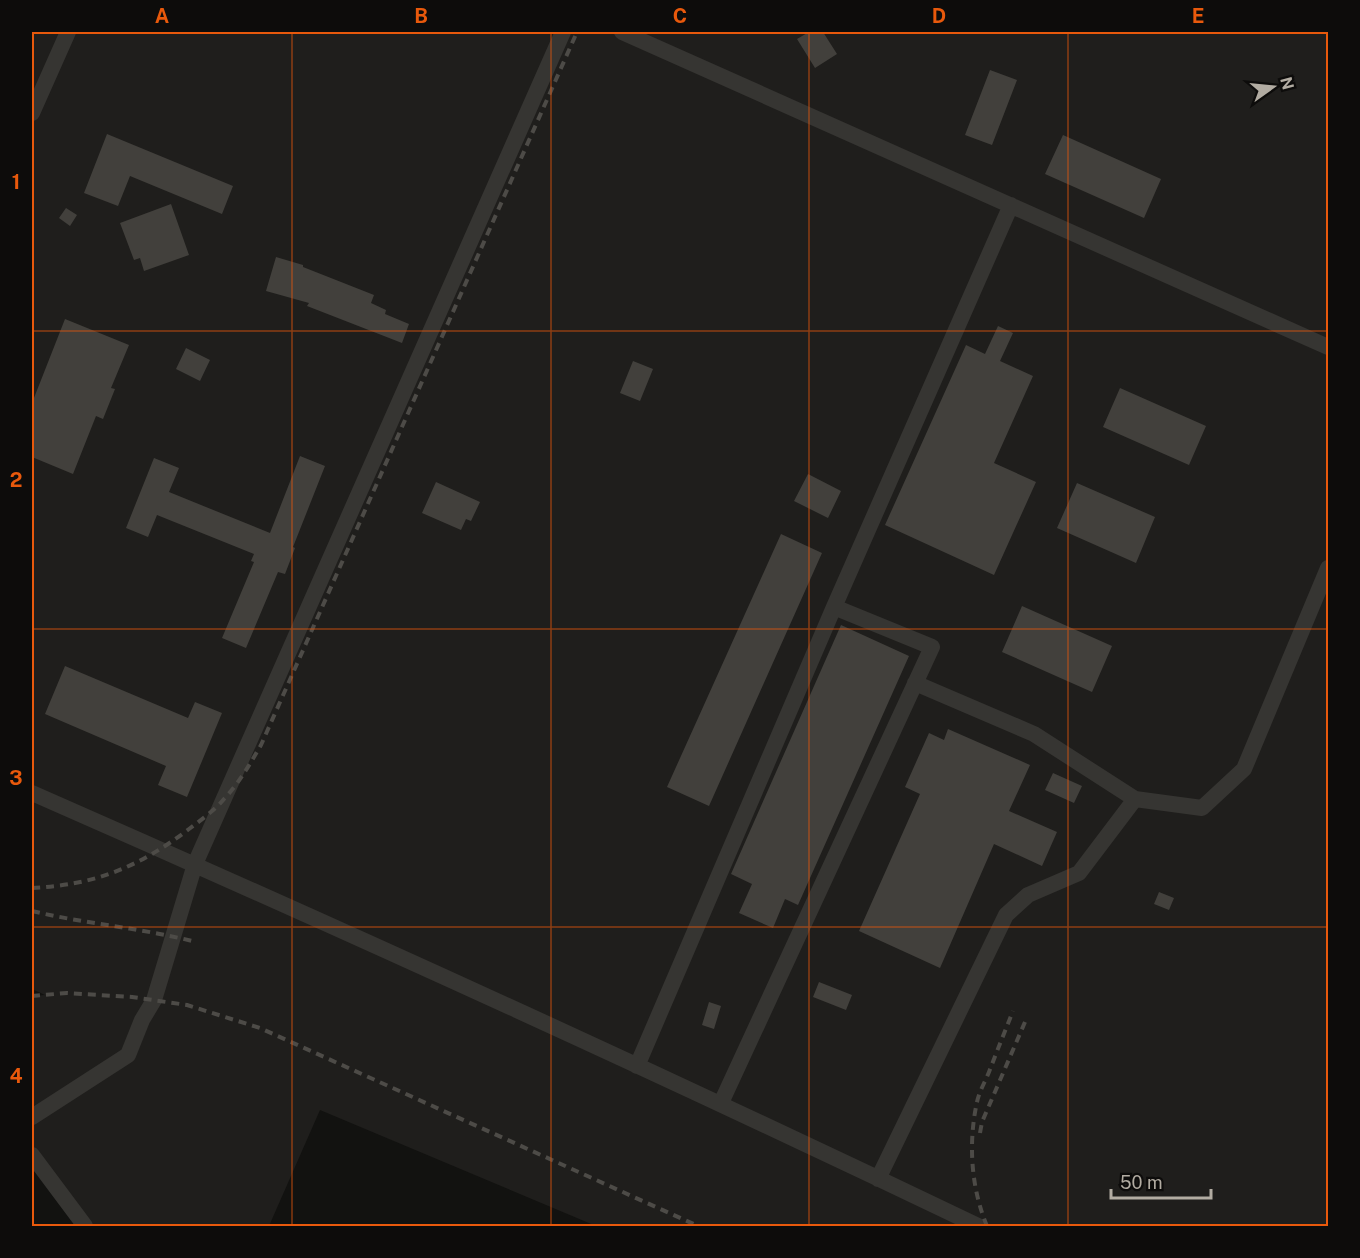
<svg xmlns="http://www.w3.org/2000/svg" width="1360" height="1258" font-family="'Public Sans',sans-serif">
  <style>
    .built { fill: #1f1e1c }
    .building { fill: #42403c }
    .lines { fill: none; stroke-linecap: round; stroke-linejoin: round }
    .minor { stroke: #363532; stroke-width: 16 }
    .rail { stroke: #4d4b47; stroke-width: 4; stroke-dasharray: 8 6; stroke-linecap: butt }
    .grid { fill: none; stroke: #e8590c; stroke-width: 1.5; stroke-opacity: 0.55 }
    .neatline { fill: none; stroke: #e8590c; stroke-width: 2 }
    .grid-label { font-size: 20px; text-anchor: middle; font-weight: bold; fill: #e8590c }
  </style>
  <rect width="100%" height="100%" fill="#121210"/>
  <path class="built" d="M 32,32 L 1328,32 L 1328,1226 L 596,1226 L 320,1110 L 269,1226 L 82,1226 L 32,1166 L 32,996 L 45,995 L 32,989 Z"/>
  <path class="building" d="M 809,32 L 823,32 L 837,54 L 815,68 L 797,39 Z
    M 990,70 L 1017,80 L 992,145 L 965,135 Z
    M 107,134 L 233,186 L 222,214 L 130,176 L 118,206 L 84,193 Z
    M 1063,135 L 1161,179 L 1144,218 L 1045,174 Z
    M 171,204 L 189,255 L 144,271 L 140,258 L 134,260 L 120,223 Z
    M 66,208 L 77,215 L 70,226 L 59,218 Z
    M 276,257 L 303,265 L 303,267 L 374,295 L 371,303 L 386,310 L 385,314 L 409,324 L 402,343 L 307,306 L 309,303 L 266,291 Z
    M 65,319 L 129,345 L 111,388 L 115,389 L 103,419 L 96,416 L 73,474 L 32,457 L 32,403 Z
    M 998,326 L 1013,333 L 1000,361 L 1033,376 L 994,463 L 1036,482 L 994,575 L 885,525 L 966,345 L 985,354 Z
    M 186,348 L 210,360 L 200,381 L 176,369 Z
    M 633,361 L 653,369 L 640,401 L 620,393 Z
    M 1120,388 L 1206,426 L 1189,465 L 1103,427 Z
    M 300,456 L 325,466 L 293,547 L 295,548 L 285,574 L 278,572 L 246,648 L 222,638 L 254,562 L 251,561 L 254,554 L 157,515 L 148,537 L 126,528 L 154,458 L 179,468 L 169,492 L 270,533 Z
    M 808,474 L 841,491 L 828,518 L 794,501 Z
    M 436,482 L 480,502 L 471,521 L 466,519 L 461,530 L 422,513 Z
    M 1077,483 L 1155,517 L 1136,563 L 1057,528 Z
    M 781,534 L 822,553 L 709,806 L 667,787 Z
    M 1022,606 L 1112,646 L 1092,692 L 1002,652 Z
    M 841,625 L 909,656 L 798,905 L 785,899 L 773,928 L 739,913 L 752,884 L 731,874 Z
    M 65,666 L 188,718 L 195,702 L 222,713 L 187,797 L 158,785 L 166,766 L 45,714 Z
    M 948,729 L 1030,765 L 1009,811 L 1057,832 L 1042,866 L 994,844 L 940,968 L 859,931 L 920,794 L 905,787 L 929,733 L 944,740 Z
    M 1053,773 L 1082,786 L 1074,803 L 1045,790 Z
    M 1159,892 L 1174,898 L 1169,910 L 1154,904 Z
    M 819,982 L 852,995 L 846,1010 L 813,997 Z
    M 709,1002 L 721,1006 L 714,1029 L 702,1025 Z"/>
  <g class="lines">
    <path class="minor" d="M 622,32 L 1328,347
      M 32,113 L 68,32
      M 915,683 L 1034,734 L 1135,799 L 1202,808 L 1244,769 L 1328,568
      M 32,793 C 349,932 665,1076 978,1226
      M 637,1066 L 834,607 L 1011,205
      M 721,1103 L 932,647 L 834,607
      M 32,1117 L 128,1055 L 142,1020 L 154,1000 L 195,864 L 563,32
      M 32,1155 L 85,1226
      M 878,1179 L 1006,915 L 1028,895 L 1079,873 L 1135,799"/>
    <path class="rail" d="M 32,888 C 95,885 139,867 189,829 C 201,820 215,810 224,799 C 239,783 250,764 261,745 L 577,32
      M 32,911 C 86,924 142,928 196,942
      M 32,996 L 67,993 L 132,997 L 187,1005 L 260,1028 L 698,1226
      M 980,1133 L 982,1122 L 1025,1022
      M 987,1226 C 971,1188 968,1143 977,1102 C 979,1092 985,1082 989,1072 C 997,1051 1005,1031 1013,1011"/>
  </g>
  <path class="grid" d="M 292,32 L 292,1226M 551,32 L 551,1226M 809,32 L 809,1226M 1068,32 L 1068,1226M 32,331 L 1328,331M 32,629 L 1328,629M 32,927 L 1328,927"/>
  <rect width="1360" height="1258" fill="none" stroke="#0d0c0b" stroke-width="66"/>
  <g transform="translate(1273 87) rotate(75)" stroke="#0d0c0b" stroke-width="4.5" paint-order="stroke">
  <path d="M0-4.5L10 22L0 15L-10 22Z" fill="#b2aca2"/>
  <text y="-9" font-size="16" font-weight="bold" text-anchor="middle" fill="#b2aca2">N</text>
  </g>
  <path d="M1111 1189v9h100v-9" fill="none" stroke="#b2aca2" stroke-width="3"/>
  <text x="1120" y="1189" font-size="18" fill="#b2aca2" stroke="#0d0c0b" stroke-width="4.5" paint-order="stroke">50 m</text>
  <rect x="33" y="33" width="1294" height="1192" class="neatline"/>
  <g class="grid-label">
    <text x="162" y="23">A</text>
    <text x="421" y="23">B</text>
    <text x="680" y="23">C</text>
    <text x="939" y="23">D</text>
    <text x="1198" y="23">E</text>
    <text x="16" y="189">1</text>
    <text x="16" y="487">2</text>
    <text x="16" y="785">3</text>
    <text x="16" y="1083">4</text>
  </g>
</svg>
